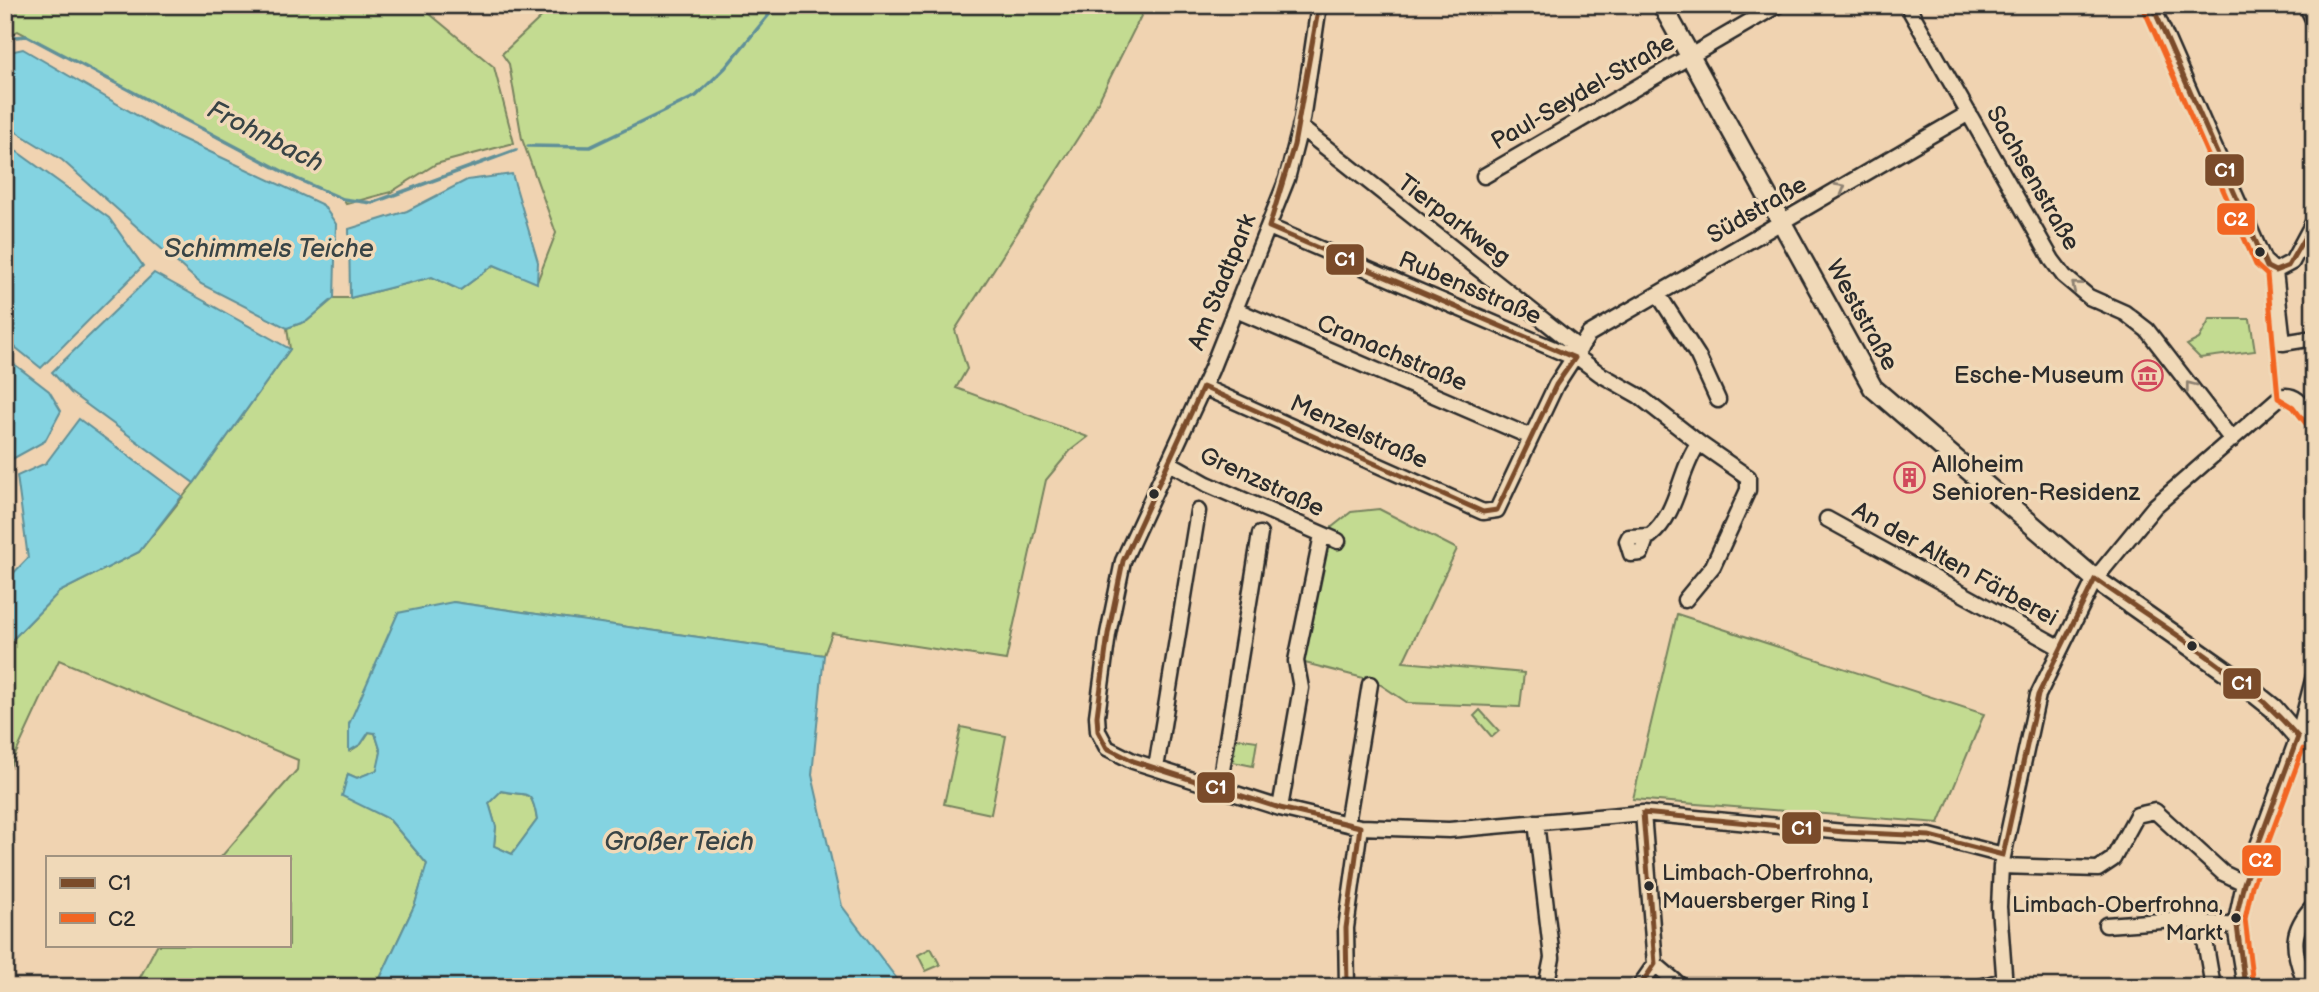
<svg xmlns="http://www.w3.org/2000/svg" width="2319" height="992" font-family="'Balsamiq Sans',sans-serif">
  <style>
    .green { fill: #c3db91; stroke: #77835e; stroke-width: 2 }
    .water { fill: #84d3e1; stroke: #609098; stroke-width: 2; fill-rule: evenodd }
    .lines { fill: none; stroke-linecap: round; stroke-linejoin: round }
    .stream { stroke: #609098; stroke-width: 3.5 }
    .minor-casing { stroke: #2b2b2b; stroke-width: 19 }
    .major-casing { stroke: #2b2b2b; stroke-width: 23 }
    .minor { stroke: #f0d9b8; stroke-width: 14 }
    .major { stroke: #f0d9b8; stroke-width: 18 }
    .bus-1-casing { stroke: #f0d9b8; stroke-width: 10 }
    .bus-2-casing { stroke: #f0d9b8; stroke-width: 10 }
    .bus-1 { stroke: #7a4b2a; stroke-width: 5 }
    .bus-2 { stroke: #f26522; stroke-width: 5 }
    .oneway { stroke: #8e8272 }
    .bus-dot { fill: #2b2b2b; stroke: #f0d9b8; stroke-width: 2.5 }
    .labels { text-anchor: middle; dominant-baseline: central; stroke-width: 7; stroke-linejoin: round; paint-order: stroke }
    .bus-label { font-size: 22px; fill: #2b2b2b; stroke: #f0d9b8; text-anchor: start }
    .street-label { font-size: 24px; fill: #2b2b2b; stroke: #f0d9b8 }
    .poi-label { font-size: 24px; fill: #2b2b2b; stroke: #f0d9b8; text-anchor: end }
    .water-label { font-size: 26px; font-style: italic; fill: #384446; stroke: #f0d9b8 }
    .line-badge { stroke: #f0d9b8; stroke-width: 2.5 }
    .badge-label { font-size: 19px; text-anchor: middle; font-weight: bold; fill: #fff }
  </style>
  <rect width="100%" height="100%" fill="#f0d3b1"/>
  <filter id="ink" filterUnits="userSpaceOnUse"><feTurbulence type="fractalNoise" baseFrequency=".0143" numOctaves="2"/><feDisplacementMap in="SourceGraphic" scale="14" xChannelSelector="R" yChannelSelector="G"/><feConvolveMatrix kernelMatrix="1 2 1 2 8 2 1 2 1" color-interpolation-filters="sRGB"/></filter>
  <g filter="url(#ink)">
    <path class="green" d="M 5,5 L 419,5 L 494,67 L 514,143 L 436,164 L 391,192 L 346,204 L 343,199 L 297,179 L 18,31 L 5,36 Z
      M 554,5 L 1142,5 L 1145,8 L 1088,122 L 955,330 L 967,369 L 956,388 L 1088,437 L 1070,451 L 1046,480 L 1006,660 L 832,633 L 824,655 L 453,602 L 349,724 L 350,751 L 361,744 L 369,732 L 375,733 L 381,752 L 378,770 L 357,778 L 348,774 L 343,795 L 389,819 L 427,864 L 415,904 L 376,987 L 135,987 L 157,945 L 289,945 L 289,857 L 221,857 L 297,770 L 298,760 L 59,660 L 5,777 L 5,638 L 12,640 L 59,592 L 139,552 L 194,483 L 290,349 L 287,328 L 307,321 L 334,298 L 350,298 L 432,277 L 460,290 L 494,265 L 537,282 L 556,233 L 522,139 L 509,64 L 502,54 Z
      M 2210,319 L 2250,319 L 2255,351 L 2200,358 L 2187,345 L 2199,339 Z
      M 1379,509 L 1457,549 L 1403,662 L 1524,673 L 1520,707 L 1408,703 L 1375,681 L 1301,662 L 1322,535 L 1351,512 Z
      M 1677,614 L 1984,714 L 1939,823 L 1633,799 Z
      M 1480,710 L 1499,731 L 1492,737 L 1474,716 Z
      M 961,727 L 1006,736 L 991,814 L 944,804 Z
      M 1236,738 L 1257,741 L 1253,766 L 1233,762 Z
      M 501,791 C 528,797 532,787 537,820 L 512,854 L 494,846 L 496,827 L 489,803 Z
      M 931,948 L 940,965 L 926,971 L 918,955 Z"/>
    <path class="water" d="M 23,49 L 157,127 L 323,205 L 336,224 L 334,298 L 307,321 L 287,328 L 201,284 L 62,160 L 5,125 L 5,53 Z
      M 5,143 L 109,218 L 143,266 L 41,368 L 5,339 Z
      M 512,174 L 538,262 L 537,283 L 494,265 L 460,290 L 432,277 L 350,298 L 349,229 L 407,211 L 467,180 Z
      M 154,273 L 290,349 L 194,483 L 71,393 L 52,372 Z
      M 5,357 L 49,391 L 61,411 L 45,441 L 5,463 Z
      M 79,419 L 182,496 L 139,552 L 59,592 L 12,640 L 5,638 L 5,582 L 28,558 L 17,476 L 46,463 Z
      M 453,602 L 824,655 L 812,775 L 842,906 L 903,987 L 376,987 L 415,904 L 427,864 L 389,819 L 342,796 L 348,774 L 357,778 L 377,770 L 381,752 L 375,733 L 369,732 L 361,744 L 349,751 L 349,724 L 398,613 ZM 501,791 C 528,797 532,787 537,820 L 512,854 L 494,846 L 496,827 L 489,803 Z"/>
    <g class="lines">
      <path class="stream" d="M 5,38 L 27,36 L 297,179 L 343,199 L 372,203 L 516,150
        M 528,146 L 590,147 L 696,96 L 725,68 L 777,5"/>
      <defs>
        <path id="minor" d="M 1319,5 L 1302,120 L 1287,179 L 1211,370 L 1123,561 L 1108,634 L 1097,716 L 1098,731 L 1107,748 L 1133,761 L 1280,808 L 1360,827 L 1449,830 L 1643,813 L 1844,832 L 1930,836 L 2003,855
          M 1907,5 L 2052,260 L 2064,276 L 2089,297 L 2125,313 L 2147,330 L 2232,440
          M 2152,5 L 2264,261 L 2275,271
          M 2306,5 L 2314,21
          M 1300,127 L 1580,349
          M 1484,176 L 1778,5
          M 1269,227 L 1575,358
          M 2275,271 L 2283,343 L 2314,338
          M 2275,271 L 2292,262 L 2314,221
          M 1658,294 L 1698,356 L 1718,400
          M 1236,310 L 1531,437
          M 1576,356 L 1600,374 L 1639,396 L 1699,443 C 1678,472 1679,513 1650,536 L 1629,537 L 1627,541 L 1631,554 L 1641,553 L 1647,536
          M 1203,387 L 1483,512 L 1497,510 L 1556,385 L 1589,334 L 1969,113
          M 1168,462 L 1207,484 L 1338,541
          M 1827,519 L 2061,648
          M 1685,600 L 1713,566 L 1748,490 L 1748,477 L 1699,443
          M 1156,768 L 1198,511
          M 1219,789 L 1260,534
          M 1280,808 L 1301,688 L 1296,661 L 1322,535
          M 1536,822 L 1552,958 L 1546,987
          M 1347,824 L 1370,684
          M 2001,866 L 2098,869 L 2113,859 L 2137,815 L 2155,811 L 2223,873 L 2244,883
          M 2202,923 L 2213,987
          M 2106,925 L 2176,920 L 2235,926
          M 1655,964 L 1682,987
          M 1347,987 L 1346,928 L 1360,827
          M 1639,987 L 1655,964 L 1643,813
          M 1980,987 L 2004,980
          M 2005,987 L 1999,907 L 2001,866 L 2038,695 L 2095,579 L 2155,506 L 2280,397 C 2297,392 2305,408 2314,420
          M 2245,987 L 2235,926 L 2244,883 L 2298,737 L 2314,676
          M 2306,987 C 2295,951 2286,935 2314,905"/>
        <path id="major" d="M 1662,5 L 1873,388 L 2095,579 L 2234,677 L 2273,708 L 2298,737 L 2314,745"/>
      </defs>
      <use href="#minor" class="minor-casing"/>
      <use href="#major" class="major-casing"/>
      <use href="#minor" class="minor"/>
      <use href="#major" class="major"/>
      <defs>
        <path id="bus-1" d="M 1319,5 L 1294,145 L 1269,227 L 1575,358 L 1556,385 L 1497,510 L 1483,512 L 1203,387 L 1123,561 L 1108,634 L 1097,716 L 1098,731 L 1107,748 L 1133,761 L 1280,808 L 1360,827 L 1346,928 L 1347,987
          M 2152,5 L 2267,267 L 2275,271 L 2288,266 L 2314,221
          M 1639,987 L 1655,964 L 1643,813 L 1844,832 L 1930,836 L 2003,855 L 2038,695 L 2095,579 C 2164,628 2242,672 2298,737 L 2244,883 L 2236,918 L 2245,987"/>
        <path id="bus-2" d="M 2144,9 L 2256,265 L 2267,275 L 2278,398 L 2293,407 L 2307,425
          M 2253,985 L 2245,919 L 2252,886 L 2303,749 L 2310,753"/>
      </defs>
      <use href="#bus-1" class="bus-1-casing"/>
      <use href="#bus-2" class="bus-2-casing"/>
      <use href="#bus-1" class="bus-1"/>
      <use href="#bus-2" class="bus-2"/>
    </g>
    <defs><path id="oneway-chevron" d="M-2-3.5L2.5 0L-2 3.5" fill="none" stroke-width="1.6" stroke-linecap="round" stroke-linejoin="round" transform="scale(1.75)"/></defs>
    <g class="oneway">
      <use href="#oneway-chevron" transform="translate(1841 188) rotate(-30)"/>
      <use href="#oneway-chevron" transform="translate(2076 286) rotate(-140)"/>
      <use href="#oneway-chevron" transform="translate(2190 386) rotate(-128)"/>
    </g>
  </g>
  <defs>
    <symbol id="museum-ring" viewBox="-11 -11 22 22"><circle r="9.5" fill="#f0d9b8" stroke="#d1495b" stroke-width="1.5"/><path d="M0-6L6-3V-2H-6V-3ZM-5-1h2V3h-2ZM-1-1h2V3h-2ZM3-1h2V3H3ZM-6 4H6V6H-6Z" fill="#d1495b"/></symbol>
    <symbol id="building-ring" viewBox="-11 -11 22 22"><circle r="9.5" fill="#f0d9b8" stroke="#d1495b" stroke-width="1.5"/><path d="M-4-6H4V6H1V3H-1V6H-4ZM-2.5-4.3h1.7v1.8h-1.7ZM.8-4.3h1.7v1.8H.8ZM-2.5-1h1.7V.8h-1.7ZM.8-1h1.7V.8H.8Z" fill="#d1495b"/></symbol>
  </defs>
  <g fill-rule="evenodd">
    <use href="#museum-ring" x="2130" y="358" width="35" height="35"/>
    <use href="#building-ring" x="1892" y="460" width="35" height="35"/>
  </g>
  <g class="bus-dot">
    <circle cx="2260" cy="252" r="6"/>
    <circle cx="1154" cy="494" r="6"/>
    <circle cx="2192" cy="646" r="6"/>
    <circle cx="1649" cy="886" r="6"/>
    <circle cx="2236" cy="918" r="6"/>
  </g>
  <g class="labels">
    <g class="bus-label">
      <text x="1662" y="873">Limbach-Oberfrohna,<tspan x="1662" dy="28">Mauersberger Ring I</tspan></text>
      <text x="2223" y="905" text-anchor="end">Limbach-Oberfrohna,<tspan x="2223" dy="28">Markt</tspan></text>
    </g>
    <g class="street-label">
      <text transform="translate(1583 92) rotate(-30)">Paul-Seydel-Straße</text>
      <text transform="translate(2033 178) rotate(60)">Sachsenstraße</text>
      <text transform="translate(1757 210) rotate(-30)">Südstraße</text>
      <text transform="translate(1454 220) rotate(37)">Tierparkweg</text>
      <text transform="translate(1222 282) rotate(-68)">Am Stadtpark</text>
      <text transform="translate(1470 288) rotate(23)">Rubensstraße</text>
      <text transform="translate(1862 315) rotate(61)">Weststraße</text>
      <text transform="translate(1392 353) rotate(23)">Cranachstraße</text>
      <text transform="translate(1359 432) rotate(24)">Menzelstraße</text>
      <text transform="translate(1262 482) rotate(25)">Grenzstraße</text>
      <text transform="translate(1955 564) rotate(29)">An der Alten Färberei</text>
    </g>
    <g class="poi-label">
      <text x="2124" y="375">Esche-Museum</text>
      <text x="1932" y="464" text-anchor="start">Alloheim<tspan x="1932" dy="28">Senioren-Residenz</tspan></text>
    </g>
    <g class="water-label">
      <text transform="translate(265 137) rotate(27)">Frohnbach</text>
      <text x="269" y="249">Schimmels Teiche</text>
      <text x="679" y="842">Großer Teich</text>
    </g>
  </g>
  <g class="line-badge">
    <rect x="2204" y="153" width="41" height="34" rx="7" fill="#7a4b2a"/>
    <rect x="2216" y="202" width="40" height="34" rx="7" fill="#f26522"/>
    <rect x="1325" y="243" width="40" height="33" rx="7" fill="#7a4b2a"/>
    <rect x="2222" y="667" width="40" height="33" rx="7" fill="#7a4b2a"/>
    <rect x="1196" y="771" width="40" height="33" rx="7" fill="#7a4b2a"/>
    <rect x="1781" y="811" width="41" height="34" rx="7" fill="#7a4b2a"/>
    <rect x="2241" y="844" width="41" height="33" rx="7" fill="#f26522"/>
  </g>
  <g class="badge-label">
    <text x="2225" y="177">C1</text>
    <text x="2236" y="226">C2</text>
    <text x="1345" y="266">C1</text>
    <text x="2242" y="690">C1</text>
    <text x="1216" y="794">C1</text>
    <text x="1802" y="835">C1</text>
    <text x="2261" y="867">C2</text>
  </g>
  <rect width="2319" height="992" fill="none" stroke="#f0d9b8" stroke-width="28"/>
  <rect x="14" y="14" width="2291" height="964" fill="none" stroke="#2b2b2b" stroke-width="2.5" filter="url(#ink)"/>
  <rect x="46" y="856" width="245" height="91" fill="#f0d9b8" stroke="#a19380" stroke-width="2"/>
  <rect x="60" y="878" width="35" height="10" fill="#7a4b2a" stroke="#a19380" stroke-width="2"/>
  <text x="108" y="890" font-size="21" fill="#2b2b2b">C1</text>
  <rect x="60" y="913" width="35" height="10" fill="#f26522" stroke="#a19380" stroke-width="2"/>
  <text x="108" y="926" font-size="21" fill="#2b2b2b">C2</text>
</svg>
